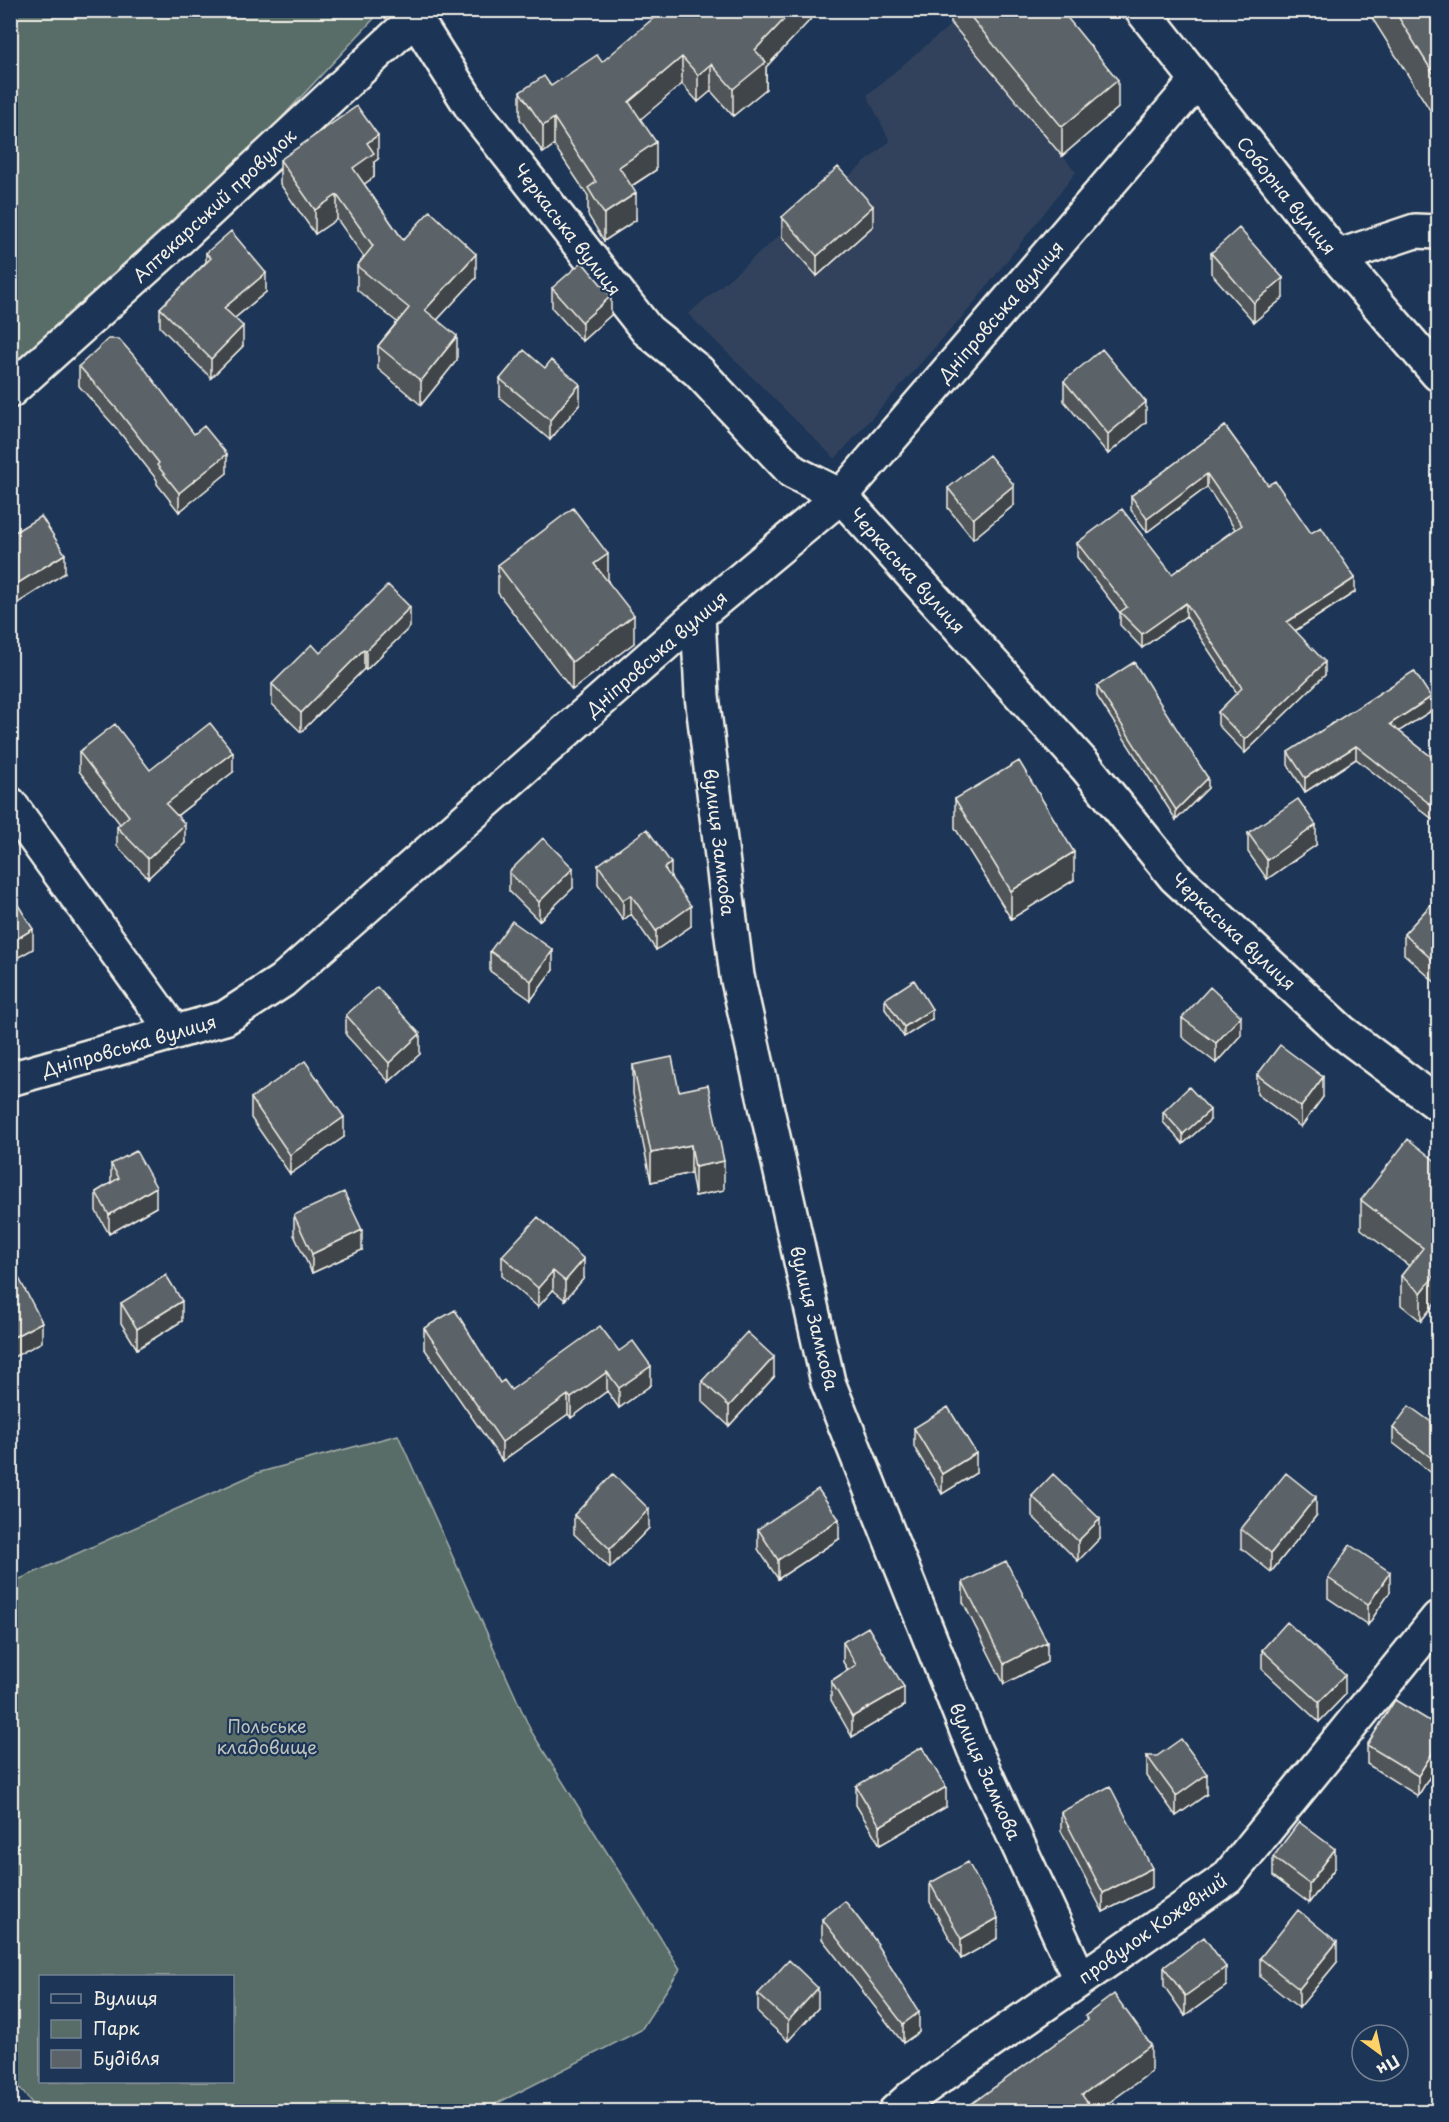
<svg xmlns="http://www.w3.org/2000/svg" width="1449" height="2122" font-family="'Playpen Sans',sans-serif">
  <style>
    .built { fill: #30435c }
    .green { fill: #596d68; stroke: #a6afa8; stroke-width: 1.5; fill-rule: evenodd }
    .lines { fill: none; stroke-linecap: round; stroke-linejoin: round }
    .street-casing { stroke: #f4f1e8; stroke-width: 38 }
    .secondary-casing { stroke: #f4f1e8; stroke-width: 38 }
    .street { stroke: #1d3557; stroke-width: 33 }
    .secondary { stroke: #1d3557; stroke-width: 33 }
    .wall { fill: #4f5559; stroke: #f4f1e8; stroke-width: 1.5 }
    .shaded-wall { fill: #404549; stroke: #f4f1e8; stroke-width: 1.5 }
    .building { fill: #5c6368; stroke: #f4f1e8; stroke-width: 1.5 }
    .labels { text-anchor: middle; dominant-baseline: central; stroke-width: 4.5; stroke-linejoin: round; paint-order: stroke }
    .street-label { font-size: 18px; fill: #f4f1e8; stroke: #1d3557 }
    .park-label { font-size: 18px; fill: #bec3bb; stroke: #1d3557 }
  </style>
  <rect width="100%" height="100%" fill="#1d3557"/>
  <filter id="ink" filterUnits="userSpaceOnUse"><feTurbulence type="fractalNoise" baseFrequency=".0167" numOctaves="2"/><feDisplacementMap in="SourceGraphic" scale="12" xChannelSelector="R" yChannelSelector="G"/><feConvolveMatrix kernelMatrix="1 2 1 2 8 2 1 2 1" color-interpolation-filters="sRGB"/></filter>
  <g filter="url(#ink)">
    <path class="built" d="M 967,11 L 1037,11 L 1118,108 L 1062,155 L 1076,172 L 970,308 L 835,459 L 688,314 L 890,141 L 867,95 Z"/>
    <path class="green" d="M 11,11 L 381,11 L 218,186 L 11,375 Z
      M 398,1435 L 531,1731 L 680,1969 L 641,2030 L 482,2111 L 38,2111 L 11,2077 L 11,1583 L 257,1473 ZM 40,1976 L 232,1976 L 232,2082 L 40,2082 Z"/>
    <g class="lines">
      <defs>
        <path id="street" d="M 413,10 L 415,18 L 472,108 L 647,330 L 698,371 L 793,472 L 841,496 L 1087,768 L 1175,877 L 1342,1032 L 1438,1104
          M 1337,257 L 1415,231 L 1438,232
          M 10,391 L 182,236 L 415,18
          M 698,615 L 702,696 L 737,976 L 828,1382 L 974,1749 L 1080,1979
          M 10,804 L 174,1032
          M 10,1079 L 225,1018 L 282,981 L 698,615 L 841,496 L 1197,81
          M 895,2112 L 914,2095 L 1227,1878 L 1438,1618"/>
        <path id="secondary" d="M 1142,10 L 1337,257 L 1438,374"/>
      </defs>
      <use href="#street" class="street-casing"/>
      <use href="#secondary" class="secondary-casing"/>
      <use href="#street" class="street"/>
      <use href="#secondary" class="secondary"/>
    </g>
    <path class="wall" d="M 810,10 L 810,20 L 766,67 L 766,89 L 733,116 L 711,91 L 698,102 L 682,84 L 640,119 L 656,170 L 632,186 L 636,220 L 604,241 L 588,215 L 588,196 L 554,145 L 543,153 L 520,119 L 520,92 L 551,86 L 602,62 L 725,14 Z
      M 951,10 L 1061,10 L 1118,108 L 1062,156 L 951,23 Z
      M 1367,10 L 1438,10 L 1438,123 Z
      M 378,159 L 374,162 L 374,177 L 364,184 L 403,240 L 476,278 L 437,320 L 457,360 L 421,405 L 378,369 L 378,346 L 397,322 L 357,290 L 357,266 L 364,257 L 337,219 L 315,234 L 280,184 L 280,160 Z
      M 782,217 L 873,226 L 817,276 L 782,237 Z
      M 206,253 L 266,292 L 235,318 L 243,346 L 211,378 L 160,327 L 160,308 L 206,262 Z
      M 1211,253 L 1283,298 L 1254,322 L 1211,273 Z
      M 552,288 L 611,315 L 582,341 L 552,308 Z
      M 79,366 L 194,434 L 227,473 L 179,512 L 157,484 L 157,480 L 117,429 L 79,386 Z
      M 545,368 L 580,404 L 550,440 L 500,398 L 500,379 Z
      M 1064,381 L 1146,422 L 1108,454 L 1064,401 Z
      M 1225,426 L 1268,485 L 1311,533 L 1355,592 L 1295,631 L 1325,675 L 1245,753 L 1218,725 L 1218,712 L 1237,693 L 1186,616 L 1142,648 L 1120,625 L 1120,613 L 1077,557 L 1077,543 L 1172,574 L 1235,529 L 1207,487 L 1147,532 L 1131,510 L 1131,496 Z
      M 948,488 L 1014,505 L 973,539 L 948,508 Z
      M 498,565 L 608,581 L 634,643 L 572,690 L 498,593 Z
      M 410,627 L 366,670 L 364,669 L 301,732 L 272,704 L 272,684 L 320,653 Z
      M 1097,686 L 1208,788 L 1176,820 L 1097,696 Z
      M 1431,711 L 1399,731 L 1438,762 L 1435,821 L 1356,759 L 1305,792 L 1288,765 L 1288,752 Z
      M 79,752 L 150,770 L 233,772 L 177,816 L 185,843 L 148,878 L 117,846 L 117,827 L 120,824 L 79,771 Z
      M 955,799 L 1074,880 L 1011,919 L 955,828 Z
      M 1248,833 L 1316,845 L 1267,879 L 1248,852 Z
      M 598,865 L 671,877 L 691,926 L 656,950 L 631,914 L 623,920 L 598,884 Z
      M 509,872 L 573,888 L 539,921 L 509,891 Z
      M 1438,897 L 1438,985 L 1404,954 L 1404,934 Z
      M 490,951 L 553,970 L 531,1000 L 490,971 Z
      M 885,999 L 932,1019 L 904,1037 L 885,1009 Z
      M 346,1015 L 420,1054 L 389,1082 L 346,1035 Z
      M 1182,1018 L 1241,1035 L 1216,1063 L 1182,1037 Z
      M 633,1065 L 679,1091 L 724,1190 L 695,1196 L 691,1173 L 651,1182 L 633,1094 Z
      M 1257,1075 L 1323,1097 L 1301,1127 L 1257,1094 Z
      M 251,1098 L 344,1137 L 290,1174 L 251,1118 Z
      M 1163,1112 L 1210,1120 L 1183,1144 L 1163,1122 Z
      M 1438,1163 L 1438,1299 L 1421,1321 L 1401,1305 L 1401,1276 L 1409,1266 L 1361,1229 L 1361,1200 Z
      M 111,1164 L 156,1207 L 109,1234 L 96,1211 L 96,1192 L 111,1183 Z
      M 294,1215 L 362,1250 L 312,1273 L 294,1235 Z
      M 502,1256 L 584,1278 L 565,1300 L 553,1290 L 538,1307 L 502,1276 Z
      M 121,1303 L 182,1321 L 137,1349 L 121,1323 Z
      M 424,1328 L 500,1383 L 511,1390 L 619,1351 L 651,1385 L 619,1408 L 607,1391 L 571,1418 L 568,1414 L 502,1461 L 424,1348 Z
      M 774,1377 L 729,1426 L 702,1401 L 702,1381 Z
      M 1438,1427 L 1438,1478 L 1393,1443 L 1393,1428 Z
      M 914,1428 L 976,1473 L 942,1494 L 914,1447 Z
      M 1032,1496 L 1100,1538 L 1078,1561 L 1032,1516 Z
      M 574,1515 L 649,1528 L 610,1568 L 574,1534 Z
      M 1316,1516 L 1271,1572 L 1241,1548 L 1241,1529 Z
      M 758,1529 L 839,1539 L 778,1579 L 758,1549 Z
      M 1328,1578 L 1390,1592 L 1368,1625 L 1328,1598 Z
      M 963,1582 L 1047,1662 L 1004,1684 L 963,1602 Z
      M 843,1642 L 904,1706 L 852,1737 L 831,1700 L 831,1681 L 848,1670 L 843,1662 Z
      M 1262,1650 L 1345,1695 L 1319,1722 L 1262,1669 Z
      M 1438,1726 L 1438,1763 L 1418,1796 L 1367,1764 L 1367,1745 Z
      M 1147,1756 L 1207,1794 L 1176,1816 L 1147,1776 Z
      M 856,1786 L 946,1807 L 880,1845 L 856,1805 Z
      M 1061,1812 L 1152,1887 L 1103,1912 L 1061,1831 Z
      M 1273,1857 L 1335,1868 L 1309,1903 L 1273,1876 Z
      M 930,1883 L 998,1938 L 961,1959 L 930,1902 Z
      M 822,1919 L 878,1948 L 919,2032 L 903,2043 L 822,1939 Z
      M 1260,1958 L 1337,1962 L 1299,2008 L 1260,1977 Z
      M 1164,1967 L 1226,1986 L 1185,2016 L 1164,1986 Z
      M 758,1994 L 818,2008 L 788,2041 L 758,2013 Z"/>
    <path class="shaded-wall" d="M 793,10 L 810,10 L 810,20 L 766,67 L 766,89 L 733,116 L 733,89 L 755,50 Z
      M 682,57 L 682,84 L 629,129 L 629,102 Z
      M 711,64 L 711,91 L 698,102 L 698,75 Z
      M 1118,80 L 1118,108 L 1062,156 L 1062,127 Z
      M 554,118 L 554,145 L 543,153 L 543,126 Z
      M 378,135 L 378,159 L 374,162 L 374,177 L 353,192 L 353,168 L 367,143 Z
      M 656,142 L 656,170 L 619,194 L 619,167 Z
      M 636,193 L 636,220 L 604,241 L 604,214 Z
      M 337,195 L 337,219 L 315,234 L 315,210 Z
      M 873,206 L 873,226 L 817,276 L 817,256 Z
      M 476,254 L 476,278 L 425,333 L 425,310 Z
      M 266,273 L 266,292 L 224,327 L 224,308 Z
      M 1283,278 L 1283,298 L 1254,322 L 1254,303 Z
      M 611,296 L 611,315 L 582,341 L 582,322 Z
      M 243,326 L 243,346 L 211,378 L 211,359 Z
      M 457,336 L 457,360 L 421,405 L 421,381 Z
      M 580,384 L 580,404 L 550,440 L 550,420 Z
      M 1146,402 L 1146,422 L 1108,454 L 1108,434 Z
      M 227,454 L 227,473 L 179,512 L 179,493 Z
      M 1207,474 L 1207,487 L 1147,532 L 1147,519 Z
      M 1014,485 L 1014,505 L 973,539 L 973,519 Z
      M 65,554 L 65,573 L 10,608 L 10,588 Z
      M 608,554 L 608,583 L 594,564 Z
      M 1355,578 L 1355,592 L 1287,636 L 1287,622 Z
      M 1186,603 L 1186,616 L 1142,648 L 1142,634 Z
      M 410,607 L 410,627 L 366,670 L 366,651 Z
      M 634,615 L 634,643 L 572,690 L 572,662 Z
      M 364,649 L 364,669 L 301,732 L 301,713 Z
      M 1325,662 L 1325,675 L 1245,753 L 1245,740 Z
      M 1431,697 L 1431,711 L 1390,737 L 1390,724 Z
      M 1356,746 L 1356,759 L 1305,792 L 1305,778 Z
      M 233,752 L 233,772 L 166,824 L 166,804 Z
      M 1208,778 L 1208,788 L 1176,820 L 1176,810 Z
      M 1438,804 L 1438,817 L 1435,821 L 1435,808 Z
      M 185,824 L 185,843 L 148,878 L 148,859 Z
      M 1316,825 L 1316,845 L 1267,879 L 1267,860 Z
      M 1074,852 L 1074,880 L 1011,919 L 1011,891 Z
      M 671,863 L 671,883 L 664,868 Z
      M 573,868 L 573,888 L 539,921 L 539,902 Z
      M 631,895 L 631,914 L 623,920 L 623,900 Z
      M 691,906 L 691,926 L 656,950 L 656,931 Z
      M 33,929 L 33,949 L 10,962 L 10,943 Z
      M 553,950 L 553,970 L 531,1000 L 531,981 Z
      M 932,1009 L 932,1019 L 904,1037 L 904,1027 Z
      M 1241,1016 L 1241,1035 L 1216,1063 L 1216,1043 Z
      M 420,1034 L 420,1054 L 389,1082 L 389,1063 Z
      M 1323,1077 L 1323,1097 L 1301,1127 L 1301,1107 Z
      M 1210,1110 L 1210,1120 L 1183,1144 L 1183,1134 Z
      M 344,1117 L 344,1137 L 290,1174 L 290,1155 Z
      M 691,1145 L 691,1173 L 651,1182 L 651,1153 Z
      M 724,1161 L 724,1190 L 695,1196 L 695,1167 Z
      M 156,1187 L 156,1207 L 109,1234 L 109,1215 Z
      M 362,1230 L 362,1250 L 312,1273 L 312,1254 Z
      M 584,1259 L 584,1278 L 565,1300 L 565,1281 Z
      M 553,1271 L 553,1290 L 538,1307 L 538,1288 Z
      M 1438,1271 L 1438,1299 L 1421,1321 L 1421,1293 Z
      M 182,1301 L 182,1321 L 137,1349 L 137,1329 Z
      M 42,1322 L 42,1342 L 10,1359 L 10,1339 Z
      M 774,1357 L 774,1377 L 729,1426 L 729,1406 Z
      M 651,1366 L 651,1385 L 619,1408 L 619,1388 Z
      M 607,1372 L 607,1391 L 571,1418 L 571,1398 Z
      M 568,1395 L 568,1414 L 502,1461 L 502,1442 Z
      M 976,1453 L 976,1473 L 942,1494 L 942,1474 Z
      M 1316,1497 L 1316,1516 L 1271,1572 L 1271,1553 Z
      M 649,1509 L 649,1528 L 610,1568 L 610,1549 Z
      M 839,1519 L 839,1539 L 778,1579 L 778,1560 Z
      M 1100,1519 L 1100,1538 L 1078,1561 L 1078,1541 Z
      M 1390,1572 L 1390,1592 L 1368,1625 L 1368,1605 Z
      M 1047,1642 L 1047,1662 L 1004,1684 L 1004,1664 Z
      M 1345,1675 L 1345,1695 L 1319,1722 L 1319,1702 Z
      M 904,1687 L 904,1706 L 852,1737 L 852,1717 Z
      M 1438,1744 L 1438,1763 L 1418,1796 L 1418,1776 Z
      M 1207,1774 L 1207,1794 L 1176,1816 L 1176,1796 Z
      M 946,1787 L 946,1807 L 880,1845 L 880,1826 Z
      M 1335,1849 L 1335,1868 L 1309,1903 L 1309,1884 Z
      M 1152,1868 L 1152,1887 L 1103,1912 L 1103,1893 Z
      M 998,1918 L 998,1938 L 961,1959 L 961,1939 Z
      M 1337,1942 L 1337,1962 L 1299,2008 L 1299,1989 Z
      M 1226,1967 L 1226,1986 L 1185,2016 L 1185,1996 Z
      M 818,1988 L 818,2008 L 788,2041 L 788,2021 Z
      M 919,2012 L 919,2032 L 903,2043 L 903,2024 Z
      M 1151,2045 L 1151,2072 L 1096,2112 L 1082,2112 L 1082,2095 Z"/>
    <path class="building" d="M 663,10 L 722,10 L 725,14 L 728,10 L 793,10 L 755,50 L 766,62 L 733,89 L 711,64 L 698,75 L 682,57 L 629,102 L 656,142 L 619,167 L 636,193 L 604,214 L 588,188 L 596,182 L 554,118 L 543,126 L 520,92 L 544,76 L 551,86 L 597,55 L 602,62 Z
      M 965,10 L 1061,10 L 1118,80 L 1062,127 Z
      M 1394,10 L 1438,10 L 1438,81 Z
      M 357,106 L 378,135 L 367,143 L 374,153 L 353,168 L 403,240 L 430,211 L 476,254 L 425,310 L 457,336 L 421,381 L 378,346 L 409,308 L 357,266 L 373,246 L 337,195 L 315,210 L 280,160 Z
      M 838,167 L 873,206 L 817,256 L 782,217 Z
      M 1239,228 L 1283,278 L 1254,303 L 1211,253 Z
      M 231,231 L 266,273 L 224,308 L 243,326 L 211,359 L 160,308 L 211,258 L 206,253 Z
      M 582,262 L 611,296 L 582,322 L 552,288 Z
      M 108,339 L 119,339 L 142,365 L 194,434 L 204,426 L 227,454 L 179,493 L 157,465 L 159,463 L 117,409 L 79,366 Z
      M 1102,349 L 1146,402 L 1108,434 L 1064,381 Z
      M 524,350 L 545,368 L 551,360 L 580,384 L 550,420 L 500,379 Z
      M 1225,426 L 1268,485 L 1275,481 L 1311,533 L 1321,527 L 1355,578 L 1287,622 L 1325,662 L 1245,740 L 1218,712 L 1242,688 L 1186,603 L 1142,634 L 1120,612 L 1127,607 L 1077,543 L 1122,509 L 1172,574 L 1242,525 L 1207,474 L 1147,519 L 1131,496 Z
      M 989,455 L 1014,485 L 973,519 L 948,488 Z
      M 573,508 L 608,554 L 594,564 L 634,615 L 572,662 L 498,565 Z
      M 41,516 L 65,554 L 10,588 L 10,535 Z
      M 388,585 L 410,607 L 366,651 L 364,649 L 301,713 L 272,684 L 312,644 L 320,653 Z
      M 1134,662 L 1208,778 L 1176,810 L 1097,686 Z
      M 1414,671 L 1431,697 L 1390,724 L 1438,762 L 1438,804 L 1435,808 L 1356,746 L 1305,778 L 1288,752 Z
      M 210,723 L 233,752 L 166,804 L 185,824 L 148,859 L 117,827 L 129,816 L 79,752 L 115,724 L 150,770 Z
      M 1019,761 L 1074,852 L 1011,891 L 955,799 Z
      M 1298,799 L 1316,825 L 1267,860 L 1248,833 Z
      M 647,829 L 671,863 L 664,868 L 691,906 L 656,931 L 631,895 L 623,900 L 598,865 Z
      M 543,838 L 573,868 L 539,902 L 509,872 Z
      M 10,892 L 33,929 L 10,943 Z
      M 1438,897 L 1438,965 L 1404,934 Z
      M 512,921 L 553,950 L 531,981 L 490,951 Z
      M 914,980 L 932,1009 L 904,1027 L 885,999 Z
      M 377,987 L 420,1034 L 389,1063 L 346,1015 Z
      M 1210,987 L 1241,1016 L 1216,1043 L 1182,1018 Z
      M 1280,1045 L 1323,1077 L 1301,1107 L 1257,1075 Z
      M 672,1057 L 679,1091 L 708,1085 L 724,1161 L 695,1167 L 691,1145 L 651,1153 L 633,1065 Z
      M 305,1061 L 344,1117 L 290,1155 L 251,1098 Z
      M 1189,1087 L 1210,1110 L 1183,1134 L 1163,1112 Z
      M 1408,1139 L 1438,1163 L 1438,1271 L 1421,1293 L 1401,1276 L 1423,1248 L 1361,1200 Z
      M 136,1151 L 156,1187 L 109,1215 L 96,1192 L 119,1178 L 111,1164 Z
      M 344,1192 L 362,1230 L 312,1254 L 294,1215 Z
      M 538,1217 L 584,1259 L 565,1281 L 553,1271 L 538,1288 L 502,1256 Z
      M 11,1263 L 42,1322 L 10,1339 L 10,1264 Z
      M 166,1275 L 182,1301 L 137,1329 L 121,1303 Z
      M 455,1310 L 500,1383 L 504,1380 L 511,1390 L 600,1326 L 619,1351 L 633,1341 L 651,1366 L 619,1388 L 607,1372 L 571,1398 L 568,1395 L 502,1442 L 424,1328 Z
      M 747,1332 L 774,1357 L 729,1406 L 702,1381 Z
      M 1409,1406 L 1438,1427 L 1438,1463 L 1393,1428 Z
      M 948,1407 L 976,1453 L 942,1474 L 914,1428 Z
      M 1286,1473 L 1316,1497 L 1271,1553 L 1241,1529 Z
      M 613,1474 L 649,1509 L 610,1549 L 574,1515 Z
      M 1053,1474 L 1100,1519 L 1078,1541 L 1032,1496 Z
      M 818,1489 L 839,1519 L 778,1560 L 758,1529 Z
      M 1350,1545 L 1390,1572 L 1368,1605 L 1328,1578 Z
      M 1006,1561 L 1047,1642 L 1004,1664 L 963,1582 Z
      M 1287,1622 L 1345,1675 L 1319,1702 L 1262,1650 Z
      M 868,1627 L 904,1687 L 852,1717 L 831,1681 L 856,1665 L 843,1642 Z
      M 1395,1700 L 1438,1726 L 1438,1744 L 1418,1776 L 1367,1745 Z
      M 1181,1739 L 1207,1774 L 1176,1796 L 1147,1756 L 1157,1756 Z
      M 922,1747 L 946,1787 L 880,1826 L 856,1786 Z
      M 1110,1786 L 1152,1868 L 1103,1893 L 1061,1812 Z
      M 1299,1822 L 1335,1849 L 1309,1884 L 1273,1857 Z
      M 968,1862 L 998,1918 L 961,1939 L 930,1883 Z
      M 845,1901 L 878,1944 L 877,1945 L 919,2012 L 903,2024 L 822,1919 Z
      M 1298,1910 L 1337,1942 L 1299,1989 L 1260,1958 Z
      M 1204,1937 L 1226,1967 L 1185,1996 L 1164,1967 Z
      M 789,1960 L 818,1988 L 788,2021 L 758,1994 Z
      M 1114,1994 L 1151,2045 L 1082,2095 L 1094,2112 L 960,2112 L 1088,2020 L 1085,2016 Z"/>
  </g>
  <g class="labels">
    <g class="street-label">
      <text transform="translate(1287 195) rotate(51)">Соборна вулиця</text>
      <text transform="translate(214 205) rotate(-43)">Аптекарський провулок</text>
      <text transform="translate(568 229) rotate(52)">Черкаська вулиця</text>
      <text transform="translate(1000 311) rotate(-49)">Дніпровська вулиця</text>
      <text transform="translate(908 570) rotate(48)">Черкаська вулиця</text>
      <text transform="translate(656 653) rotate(-41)">Дніпровська вулиця</text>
      <text transform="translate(720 842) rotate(83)">вулиця Замкова</text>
      <text transform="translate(1234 931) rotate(43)">Черкаська вулиця</text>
      <text transform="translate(129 1045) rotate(-16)">Дніпровська вулиця</text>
      <text transform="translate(815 1318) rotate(76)">вулиця Замкова</text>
      <text transform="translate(986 1771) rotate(66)">вулиця Замкова</text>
      <text transform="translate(1152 1928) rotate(-35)">провулок Кожевний</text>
    </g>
    <g class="park-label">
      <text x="267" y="1725">Польське<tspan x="267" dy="21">кладовище</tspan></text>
    </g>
  </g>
  <rect width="1449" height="2122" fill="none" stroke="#1d3557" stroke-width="36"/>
  <rect x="18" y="18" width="1413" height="2086" fill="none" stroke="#f4f1e8" stroke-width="2" filter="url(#ink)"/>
  <rect x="39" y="1975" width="195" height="108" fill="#1d3557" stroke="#738091" stroke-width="1.5"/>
  <rect x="51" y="1994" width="30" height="9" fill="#1d3557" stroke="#738091" stroke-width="1.5"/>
  <text x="93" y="2005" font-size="18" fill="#f4f1e8">Вулиця</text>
  <rect x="51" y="2020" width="30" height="18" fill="#596d68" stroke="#738091" stroke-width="1.5"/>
  <text x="93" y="2035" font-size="18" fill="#f4f1e8">Парк</text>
  <rect x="51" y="2050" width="30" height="18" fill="#5c6368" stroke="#738091" stroke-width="1.5"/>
  <text x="93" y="2065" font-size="18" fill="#f4f1e8">Будівля</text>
  <g transform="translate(1380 2053) rotate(147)"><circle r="28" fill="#1d3557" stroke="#738091" stroke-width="1.5"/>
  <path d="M0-4.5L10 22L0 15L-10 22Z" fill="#ffd166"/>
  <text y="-9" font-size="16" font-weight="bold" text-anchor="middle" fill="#f4f1e8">Пн</text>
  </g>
</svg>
